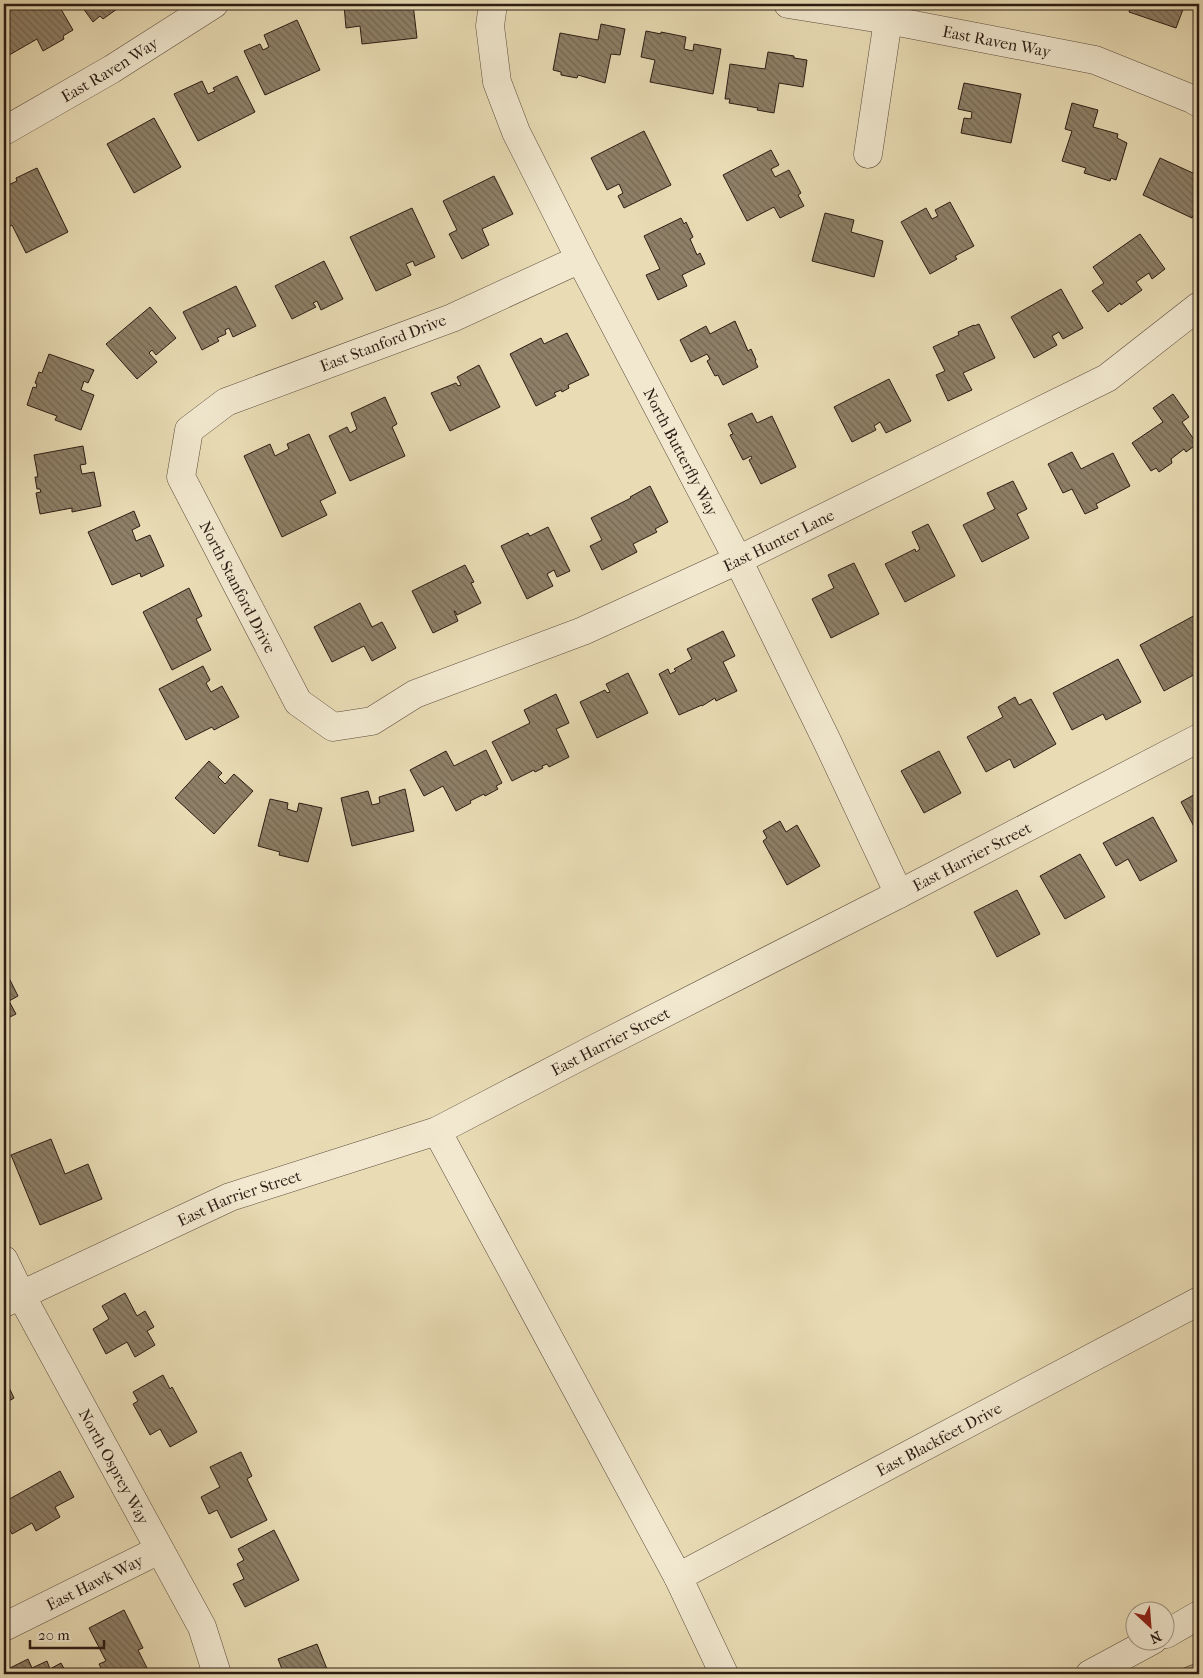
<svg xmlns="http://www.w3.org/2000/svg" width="1203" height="1678" font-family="'IM FELL French Canon',serif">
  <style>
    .grass { fill: url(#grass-tufts); stroke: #7a6c57 }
    .building { fill: url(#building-back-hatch); stroke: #2c1c14 }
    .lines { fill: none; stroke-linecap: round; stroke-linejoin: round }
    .minor-casing { stroke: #5b4c3c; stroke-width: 29 }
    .minor { stroke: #f1e8cf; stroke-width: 28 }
    .labels { text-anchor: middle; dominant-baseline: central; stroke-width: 4; stroke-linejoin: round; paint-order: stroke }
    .street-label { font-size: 16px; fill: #2c1c14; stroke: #f1e8cf }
  </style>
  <defs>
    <pattern id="grass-tufts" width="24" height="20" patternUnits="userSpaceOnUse" patternTransform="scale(1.25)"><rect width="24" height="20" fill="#c9bb9a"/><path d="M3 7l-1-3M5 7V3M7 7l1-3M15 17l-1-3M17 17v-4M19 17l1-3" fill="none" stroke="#ada084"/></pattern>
    <pattern id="building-back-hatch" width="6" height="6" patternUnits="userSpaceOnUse" patternTransform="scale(1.25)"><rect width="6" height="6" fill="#8e8068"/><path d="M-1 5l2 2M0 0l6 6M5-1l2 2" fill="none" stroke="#746854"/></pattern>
  </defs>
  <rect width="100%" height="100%" fill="#e9dcb5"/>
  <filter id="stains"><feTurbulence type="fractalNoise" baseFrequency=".004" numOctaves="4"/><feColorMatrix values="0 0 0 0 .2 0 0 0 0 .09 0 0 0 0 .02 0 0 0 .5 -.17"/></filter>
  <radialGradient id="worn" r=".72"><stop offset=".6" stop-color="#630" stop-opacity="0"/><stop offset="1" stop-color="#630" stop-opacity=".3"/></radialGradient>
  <path class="grass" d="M 1199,1662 L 1199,1674 L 1169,1674 Z"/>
  <path class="building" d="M 14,4 L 58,4 L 73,30 L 63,36 L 64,39 L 43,51 L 37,39 L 4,58 L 4,10 Z
    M 80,4 L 124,4 L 103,19 L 100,16 L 93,22 Z
    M 356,4 L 383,4 L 384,6 L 391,6 L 391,4 L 413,4 L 417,38 L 362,44 L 360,26 L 346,28 L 344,5 Z
    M 1125,4 L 1185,4 L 1176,28 L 1129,12 L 1131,6 Z
    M 297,20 L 320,70 L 265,95 L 244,51 L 260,44 L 263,50 L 269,47 L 264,35 Z
    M 601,24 L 625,29 L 620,55 L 611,54 L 605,83 L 578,75 L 577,78 L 561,75 L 561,72 L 553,70 L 560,33 L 598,40 Z
    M 646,31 L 661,34 L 661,32 L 686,37 L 684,49 L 693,51 L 694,44 L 721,49 L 713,94 L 650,82 L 655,60 L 641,57 Z
    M 768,52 L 794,56 L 794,58 L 807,60 L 803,87 L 779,83 L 774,113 L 757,110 L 758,108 L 729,103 L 730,99 L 725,99 L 730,64 L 765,69 Z
    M 237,76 L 255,112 L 198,141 L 174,94 L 202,81 L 208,94 L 215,91 L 213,88 Z
    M 964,83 L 1021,94 L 1011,143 L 961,133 L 964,118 L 971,119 L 972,112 L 958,109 Z
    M 1072,103 L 1098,110 L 1093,127 L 1118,134 L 1117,138 L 1127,143 L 1116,180 L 1111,178 L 1110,181 L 1084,173 L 1086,168 L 1062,161 L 1072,131 L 1065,129 Z
    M 154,118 L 181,167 L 134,193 L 107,144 Z
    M 644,131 L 671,185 L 624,208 L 618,196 L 623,193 L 619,184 L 607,190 L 591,158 Z
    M 771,150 L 779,165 L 771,169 L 775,177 L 789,170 L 801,193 L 798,195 L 804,206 L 780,218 L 774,207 L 747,221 L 723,175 Z
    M 1160,158 L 1195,174 L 1199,164 L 1199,203 L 1192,218 L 1143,195 Z
    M 37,168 L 68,232 L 26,253 L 12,225 L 4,229 L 4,187 L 17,181 L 16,178 Z
    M 494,176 L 513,214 L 482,229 L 489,245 L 462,259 L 449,234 L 457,230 L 443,201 Z
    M 950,202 L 974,246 L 955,256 L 957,259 L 930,274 L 901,222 L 926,208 L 932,219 L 938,216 L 935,210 Z
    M 412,208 L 435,257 L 415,266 L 413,261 L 406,264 L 411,275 L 376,291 L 350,237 Z
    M 825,213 L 854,220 L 851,232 L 883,241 L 874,277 L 812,261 Z
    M 681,218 L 684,224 L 686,222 L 693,237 L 690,239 L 697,255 L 700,253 L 705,264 L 682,275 L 687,286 L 658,300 L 646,275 L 660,269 L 644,236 Z
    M 1140,234 L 1165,269 L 1152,279 L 1149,273 L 1136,282 L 1142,290 L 1121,305 L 1120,303 L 1108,312 L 1092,291 L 1104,283 L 1093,267 Z
    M 324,261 L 343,299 L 321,310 L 317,301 L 313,303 L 316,307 L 292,319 L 275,286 Z
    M 236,286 L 256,326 L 233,337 L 229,328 L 225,330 L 226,334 L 217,338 L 219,341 L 202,350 L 183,312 Z
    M 1061,289 L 1083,328 L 1063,339 L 1059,332 L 1052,336 L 1057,345 L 1034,358 L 1011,317 Z
    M 150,307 L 176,338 L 156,355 L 152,350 L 149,353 L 157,362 L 137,379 L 106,344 Z
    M 735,321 L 748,351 L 751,349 L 756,360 L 755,361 L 758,367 L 723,385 L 718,375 L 715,376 L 707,361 L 710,359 L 707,354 L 691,362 L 680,340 L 706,326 L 710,334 Z
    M 979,324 L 995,358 L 963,373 L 972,390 L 948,401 L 936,375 L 945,371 L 933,347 L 959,335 L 958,332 L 974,325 L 974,326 Z
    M 567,333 L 589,375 L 568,385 L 569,388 L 562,392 L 561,390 L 554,393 L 556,396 L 536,406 L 510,354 L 541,338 L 544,344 Z
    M 49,354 L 94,370 L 88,383 L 84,381 L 81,390 L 94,395 L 81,430 L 55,420 L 57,416 L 27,405 L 33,387 L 36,388 L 37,384 L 35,383 L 39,372 L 42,373 Z
    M 479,365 L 500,407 L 450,431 L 431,393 L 456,383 L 458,386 L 461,385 L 457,377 Z
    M 889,379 L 911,421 L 886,433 L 880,422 L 874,426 L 876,430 L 852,442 L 834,407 Z
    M 1173,394 L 1189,417 L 1182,422 L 1197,444 L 1186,452 L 1184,449 L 1171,459 L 1172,463 L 1159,472 L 1156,468 L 1151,471 L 1132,443 L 1163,422 L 1153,408 Z
    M 385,397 L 397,424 L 392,427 L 405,456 L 350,481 L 329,436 L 347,427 L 350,433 L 357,429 L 351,413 Z
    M 752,413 L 757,423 L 772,416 L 796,467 L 761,484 L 749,460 L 752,458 L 751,456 L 743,460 L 730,435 L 733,434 L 728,424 Z
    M 309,434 L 336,493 L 320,501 L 327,515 L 282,537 L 244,456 L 270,444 L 275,456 L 289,449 L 287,444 Z
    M 83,446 L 86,464 L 80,465 L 82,474 L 94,472 L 101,506 L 72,512 L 72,508 L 40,514 L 36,493 L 41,492 L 40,489 L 37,489 L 35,477 L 38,477 L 34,455 Z
    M 1072,452 L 1081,469 L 1113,453 L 1130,486 L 1096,504 L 1098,508 L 1085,514 L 1072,489 L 1063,493 L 1048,464 Z
    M 1013,481 L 1027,509 L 1017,514 L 1029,538 L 982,562 L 963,525 L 995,509 L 987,493 Z
    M 650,486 L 668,522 L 655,529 L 657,532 L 633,544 L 637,552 L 602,570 L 590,546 L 602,540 L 591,518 L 631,498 L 630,497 Z
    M 134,511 L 140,526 L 132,530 L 136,541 L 150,535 L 164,566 L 141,577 L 140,573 L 112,585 L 88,532 Z
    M 928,524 L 955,576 L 905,602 L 885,564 L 915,549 L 916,552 L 920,549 L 912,532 Z
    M 548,527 L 570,571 L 557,577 L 554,570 L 547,574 L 553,586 L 527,599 L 501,546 L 528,533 L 530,536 Z
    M 854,563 L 879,614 L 831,638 L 812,599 L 834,588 L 828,575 Z
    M 465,565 L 474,582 L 471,583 L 481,603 L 457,615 L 455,611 L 454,611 L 458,621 L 433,633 L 412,591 Z
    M 189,588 L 202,616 L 196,619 L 211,650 L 172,670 L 143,612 Z
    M 360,603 L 372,627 L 382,622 L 396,648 L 372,661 L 364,646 L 332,662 L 314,627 Z
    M 1199,613 L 1199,672 L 1164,691 L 1140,645 Z
    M 723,631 L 735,656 L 723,662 L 737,691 L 716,701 L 715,698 L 702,706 L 702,705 L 679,715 L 659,674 L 668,669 L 670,674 L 676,671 L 674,669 L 692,659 L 687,649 Z
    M 1118,659 L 1141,702 L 1106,720 L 1103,714 L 1072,730 L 1053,693 Z
    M 203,666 L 210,680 L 206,683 L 211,692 L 222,686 L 239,717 L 214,730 L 212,727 L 186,740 L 159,689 Z
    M 628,673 L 648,713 L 597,738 L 580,702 L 605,690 L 607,693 L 610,692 L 606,684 Z
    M 556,694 L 569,723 L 556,729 L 569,757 L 549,767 L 547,764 L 542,766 L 543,768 L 535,772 L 534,770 L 512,781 L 492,742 L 530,723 L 524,710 Z
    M 1015,697 L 1019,705 L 1031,699 L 1056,744 L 1014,768 L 1010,759 L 986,772 L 967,737 L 1003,717 L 998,707 Z
    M 486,750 L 502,783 L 496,786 L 498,789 L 485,796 L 484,794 L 470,801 L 471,803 L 456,811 L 443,786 L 424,796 L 410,770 L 446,751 L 454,766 Z
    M 939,751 L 961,793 L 924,813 L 901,771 Z
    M 209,761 L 222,773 L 218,777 L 225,784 L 234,774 L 253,791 L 214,834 L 175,798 Z
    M 405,789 L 414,831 L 352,846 L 341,798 L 368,791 L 372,805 L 380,803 L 379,797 Z
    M 1199,792 L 1199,836 L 1181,802 Z
    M 270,799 L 288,803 L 287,809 L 297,812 L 299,803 L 322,808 L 308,862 L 279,855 L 280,852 L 258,846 Z
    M 1153,817 L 1177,861 L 1140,881 L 1128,859 L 1116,866 L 1103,843 Z
    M 780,821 L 786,832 L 797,825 L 820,866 L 787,885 L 763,841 L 767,838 L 763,831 Z
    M 1080,854 L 1105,897 L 1065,919 L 1040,876 Z
    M 1017,890 L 1040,934 L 997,957 L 974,912 Z
    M 6,972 L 18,996 L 9,1001 L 16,1014 L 4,1020 L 4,973 Z
    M 51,1139 L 65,1174 L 88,1164 L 102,1199 L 40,1225 L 11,1155 Z
    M 125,1293 L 137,1316 L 145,1311 L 154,1327 L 147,1331 L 155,1345 L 135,1357 L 127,1342 L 106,1354 L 93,1329 L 109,1319 L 102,1306 Z
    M 163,1375 L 170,1389 L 172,1387 L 197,1432 L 170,1447 L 160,1429 L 150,1435 L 133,1404 L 138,1401 L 133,1392 Z
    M 4,1377 L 14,1398 L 4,1404 Z
    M 241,1452 L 252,1476 L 247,1479 L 267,1520 L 231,1538 L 217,1510 L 209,1514 L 201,1497 L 220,1487 L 210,1467 Z
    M 60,1471 L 74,1497 L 55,1507 L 60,1517 L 36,1531 L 32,1523 L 12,1534 L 4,1519 L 4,1502 Z
    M 274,1530 L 299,1580 L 245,1607 L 233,1584 L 244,1579 L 237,1564 L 244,1560 L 238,1549 Z
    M 124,1610 L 143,1648 L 138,1650 L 149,1672 L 145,1674 L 104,1674 L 99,1664 L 106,1661 L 89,1628 Z
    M 317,1644 L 329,1674 L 284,1674 L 278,1659 Z
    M 28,1659 L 32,1668 L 47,1661 L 50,1669 L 61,1663 L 67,1674 L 5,1674 L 4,1671 Z"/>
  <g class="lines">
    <defs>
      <g id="minor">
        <path id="s1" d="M 493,4 L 490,26 L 497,82 L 516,132 L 580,259 L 738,560 L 826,739 L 899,894"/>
        <path id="s2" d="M 788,4 L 888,20 L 1095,60 L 1192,99 L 1199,103"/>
        <path id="s3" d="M 4,131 L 112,69 L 214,4"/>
        <path d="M 868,154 L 888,20"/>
        <path id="s4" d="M 580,259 L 452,318 L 226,402 L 189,430 L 181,477 L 298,702 L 333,727 L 372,721 L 415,694 L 583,631 L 738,560 L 1107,378 L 1199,306"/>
        <path d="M 437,1131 L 678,1577 L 724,1674"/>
        <path id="s5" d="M 4,1260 L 21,1295 L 202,1627 L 217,1674"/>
        <path id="s6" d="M 4,1303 L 230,1197 L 437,1131 L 596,1048 L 899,894 L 1199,738"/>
        <path id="s7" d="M 678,1577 L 1199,1301"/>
        <path id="s8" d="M 4,1627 L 159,1550"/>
        <path d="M 1166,1634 L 1199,1615"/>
        <path d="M 1090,1674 L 1153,1640"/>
      </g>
    </defs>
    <use href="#minor" class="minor-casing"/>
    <use href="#minor" class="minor"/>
  </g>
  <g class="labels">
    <g class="street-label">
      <text stroke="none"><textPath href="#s2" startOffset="212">East Raven Way</textPath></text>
      <text stroke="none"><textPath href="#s3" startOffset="122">East Raven Way</textPath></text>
      <text transform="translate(383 343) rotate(-21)">East Stanford Drive</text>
      <text stroke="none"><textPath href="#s1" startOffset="492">North Butterfly Way</textPath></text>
      <text stroke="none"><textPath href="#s4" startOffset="1258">East Hunter Lane</textPath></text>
      <text stroke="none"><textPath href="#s4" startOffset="600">North Stanford Drive</textPath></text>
      <text stroke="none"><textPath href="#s6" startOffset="1068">East Harrier Street</textPath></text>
      <text stroke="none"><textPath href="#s6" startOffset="662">East Harrier Street</textPath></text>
      <text stroke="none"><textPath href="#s6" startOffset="258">East Harrier Street</textPath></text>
      <text stroke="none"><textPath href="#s7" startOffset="295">East Blackfeet Drive</textPath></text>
      <text stroke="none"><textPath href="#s5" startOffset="234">North Osprey Way</textPath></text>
      <text stroke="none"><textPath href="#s8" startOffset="101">East Hawk Way</textPath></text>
    </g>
  </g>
  <rect width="1203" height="1678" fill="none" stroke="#e9dcb5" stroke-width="20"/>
  <rect x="5" y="5" width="1193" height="1668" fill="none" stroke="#2c1c14" stroke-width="2.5"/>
  <rect x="10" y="10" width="1183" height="1658" fill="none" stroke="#2c1c14"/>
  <g transform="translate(1150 1626) rotate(154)"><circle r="24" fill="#f1e8cf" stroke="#a29684"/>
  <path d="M0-4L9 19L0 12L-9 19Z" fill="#8f2418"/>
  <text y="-8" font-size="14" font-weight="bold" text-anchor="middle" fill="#2c1c14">N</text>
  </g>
  <path d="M30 1640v8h74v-8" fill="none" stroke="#2c1c14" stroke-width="2.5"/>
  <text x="38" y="1640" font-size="15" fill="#2c1c14" stroke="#f1e8cf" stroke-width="4" paint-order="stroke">20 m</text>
  <rect width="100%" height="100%" filter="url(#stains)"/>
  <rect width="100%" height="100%" fill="url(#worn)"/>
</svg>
